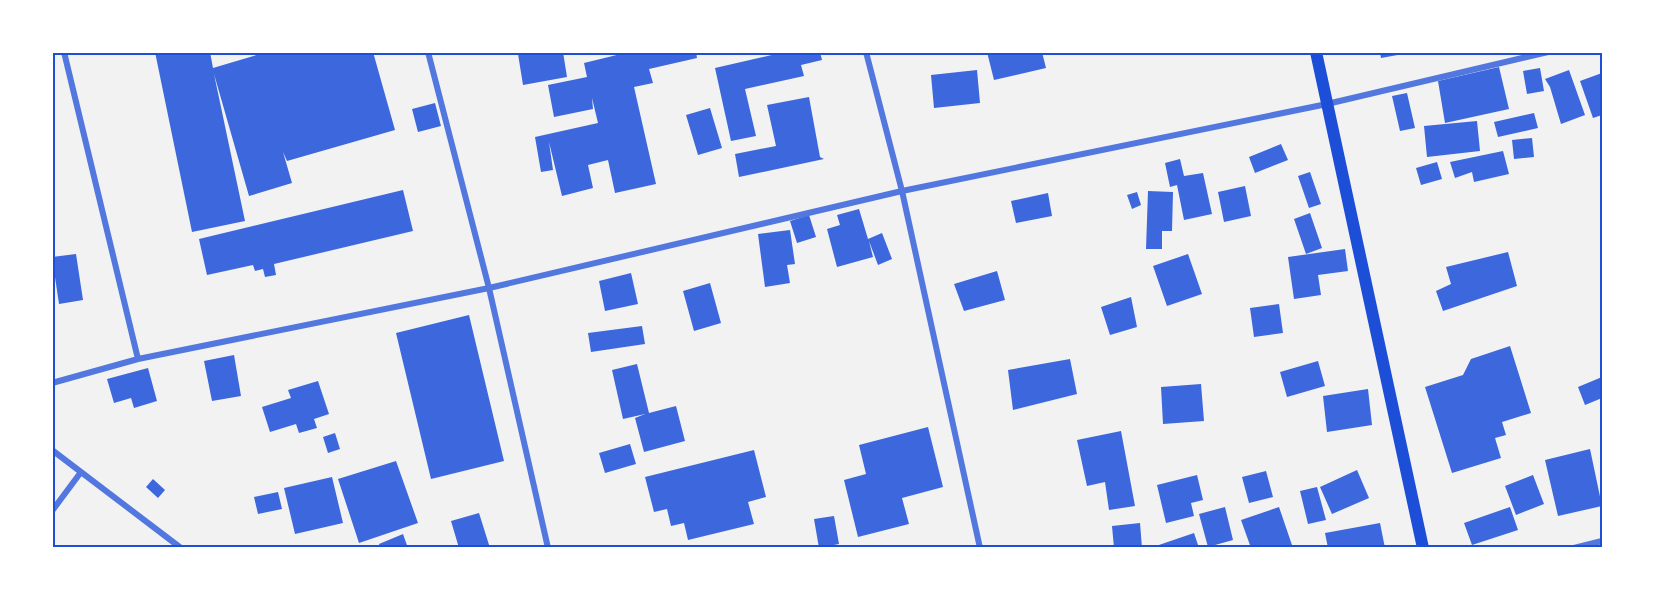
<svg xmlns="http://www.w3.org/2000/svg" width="1655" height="600" font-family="Mulish,sans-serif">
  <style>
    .building { fill: #3d67dc }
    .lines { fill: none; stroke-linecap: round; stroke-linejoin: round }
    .minor { stroke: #5277de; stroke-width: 6 }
    .secondary { stroke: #1d4ed8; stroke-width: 12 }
    .neatline { fill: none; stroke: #1d4ed8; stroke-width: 2 }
  </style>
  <rect width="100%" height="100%" fill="#f2f2f2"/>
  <path class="building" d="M 155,52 L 210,52 L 213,68 L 267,52 L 373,52 L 395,130 L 287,161 L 283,152 L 292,183 L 249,196 L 214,74 L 245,221 L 192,232 Z
    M 527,52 L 563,52 L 567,77 L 523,85 L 518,54 Z
    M 629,52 L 696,52 L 697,58 L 649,69 L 653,83 L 634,87 L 656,184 L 615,193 L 608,160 L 588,165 L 593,188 L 562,196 L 549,142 L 553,170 L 541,172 L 535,137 L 598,123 L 592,98 L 593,109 L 554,117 L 548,85 L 587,77 L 584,63 Z
    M 785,52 L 820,52 L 822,60 L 801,65 L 804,76 L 745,89 L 756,136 L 731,141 L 715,68 Z
    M 987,52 L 1042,52 L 1046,68 L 994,80 Z
    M 1380,52 L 1402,52 L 1403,54 L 1381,58 Z
    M 1499,67 L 1509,109 L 1445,123 L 1438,81 Z
    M 1540,68 L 1544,91 L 1527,94 L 1523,71 Z
    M 977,70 L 980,103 L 934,108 L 931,75 Z
    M 1569,70 L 1585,115 L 1561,124 L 1550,87 L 1545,79 Z
    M 1602,73 L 1602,115 L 1593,118 L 1580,81 Z
    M 1407,93 L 1415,128 L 1400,131 L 1392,96 Z
    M 809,97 L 820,157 L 824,159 L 739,177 L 735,154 L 776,146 L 767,105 Z
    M 435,103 L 441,126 L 418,132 L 412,109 Z
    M 710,108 L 722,148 L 698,155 L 686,115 Z
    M 1534,113 L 1538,128 L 1498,137 L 1494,122 Z
    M 1477,121 L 1480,151 L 1427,157 L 1424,126 Z
    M 1532,138 L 1534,157 L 1514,159 L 1512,140 Z
    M 1281,144 L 1288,160 L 1255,173 L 1249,157 Z
    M 1503,151 L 1509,174 L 1474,182 L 1472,172 L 1455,178 L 1450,162 Z
    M 1180,159 L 1184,176 L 1203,173 L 1212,214 L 1184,220 L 1177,185 L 1170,187 L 1165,163 Z
    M 1437,162 L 1442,179 L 1421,185 L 1416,168 Z
    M 1310,172 L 1321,204 L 1309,208 L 1298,176 Z
    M 1245,186 L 1251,216 L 1224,222 L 1218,192 Z
    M 403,190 L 413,231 L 274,264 L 276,275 L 265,277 L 263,269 L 255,271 L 253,265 L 207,275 L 199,239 Z
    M 1148,191 L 1173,192 L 1172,231 L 1162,231 L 1162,249 L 1146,249 Z
    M 1137,192 L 1141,205 L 1132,209 L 1127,195 Z
    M 1048,193 L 1052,216 L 1016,223 L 1011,201 Z
    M 859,209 L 868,239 L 882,233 L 892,259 L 878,265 L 869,241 L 873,257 L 837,267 L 827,229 L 840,225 L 837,215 Z
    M 1310,213 L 1322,248 L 1306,254 L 1294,219 Z
    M 809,215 L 816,237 L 797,243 L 790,221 Z
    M 790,230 L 795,264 L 787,265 L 790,283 L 765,287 L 758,234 Z
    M 1345,249 L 1348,271 L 1318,275 L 1321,295 L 1294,299 L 1288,257 Z
    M 1508,252 L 1517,286 L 1443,311 L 1436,291 L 1451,284 L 1446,267 Z
    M 76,254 L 83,300 L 59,304 L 52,257 Z
    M 1188,254 L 1202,294 L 1167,306 L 1153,266 Z
    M 997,271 L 1005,300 L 964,311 L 954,284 Z
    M 631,273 L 638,304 L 605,311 L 599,281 Z
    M 710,283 L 721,323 L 694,331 L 683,291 Z
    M 1131,297 L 1137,327 L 1110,335 L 1101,307 Z
    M 1279,304 L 1283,333 L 1254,337 L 1250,308 Z
    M 469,315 L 504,461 L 431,479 L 396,333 Z
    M 642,326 L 645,344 L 591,352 L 588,333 Z
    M 1510,346 L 1531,413 L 1502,422 L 1506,435 L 1495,438 L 1501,458 L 1452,473 L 1425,387 L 1463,375 L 1471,359 Z
    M 234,355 L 241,396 L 212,401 L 204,361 Z
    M 1070,359 L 1077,394 L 1013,410 L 1008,370 Z
    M 1318,361 L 1325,386 L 1287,397 L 1280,372 Z
    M 637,364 L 649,413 L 676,406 L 685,441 L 644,452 L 635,418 L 645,414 L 623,419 L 612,370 Z
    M 148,368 L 157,401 L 134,408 L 131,398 L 114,403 L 107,379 Z
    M 1602,377 L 1602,398 L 1585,405 L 1578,387 Z
    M 318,381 L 329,414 L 314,419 L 317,428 L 299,433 L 296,424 L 270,432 L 262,407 L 291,398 L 288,390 Z
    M 1201,384 L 1204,421 L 1163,424 L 1161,387 Z
    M 1368,389 L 1372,425 L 1327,432 L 1323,396 Z
    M 928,427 L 943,487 L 902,498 L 909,524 L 858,537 L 844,480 L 866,474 L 859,445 Z
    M 1121,431 L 1135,506 L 1109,510 L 1105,482 L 1087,486 L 1077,440 Z
    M 335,433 L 340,449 L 328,453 L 323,437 Z
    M 630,444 L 636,464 L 605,473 L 599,453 Z
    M 1590,449 L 1602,506 L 1558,516 L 1545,460 Z
    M 754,450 L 766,497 L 748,502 L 754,524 L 688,540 L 684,523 L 671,526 L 667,509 L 654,512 L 645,477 Z
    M 396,461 L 418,523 L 359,543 L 338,479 Z
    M 1357,470 L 1369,498 L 1332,514 L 1320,487 Z
    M 1266,471 L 1273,497 L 1249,503 L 1242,477 Z
    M 1197,475 L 1203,500 L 1191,503 L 1194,516 L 1166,523 L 1157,485 Z
    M 1533,475 L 1544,504 L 1516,515 L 1505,486 Z
    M 332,477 L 343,523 L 295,534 L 284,488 Z
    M 153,479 L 165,490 L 158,498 L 146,487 Z
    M 1317,487 L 1326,520 L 1308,524 L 1300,491 Z
    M 278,492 L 282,509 L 258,514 L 254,497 Z
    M 1225,507 L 1233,540 L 1208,547 L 1199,514 Z
    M 1279,507 L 1293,548 L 1251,548 L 1241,520 Z
    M 1510,507 L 1518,530 L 1472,545 L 1464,523 Z
    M 479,513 L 490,548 L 459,548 L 451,521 Z
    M 834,516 L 839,544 L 819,548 L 814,519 Z
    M 1140,523 L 1142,548 L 1114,548 L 1112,526 Z
    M 1380,523 L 1385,548 L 1328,548 L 1325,533 Z
    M 1194,533 L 1199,548 L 1153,548 L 1153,547 Z
    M 403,534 L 408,548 L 380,548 L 379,544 Z"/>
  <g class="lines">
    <path class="minor" d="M 64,52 L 138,359
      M 428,52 L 489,288 L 548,548
      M 866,52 L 902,191 L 980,548
      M 52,383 L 138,359 L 489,288 L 902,191 L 1327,104 L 1548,52
      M 52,450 L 181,548
      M 52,511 L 81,472
      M 1574,548 L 1602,541"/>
    <path class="secondary" d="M 1316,52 L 1423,548"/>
  </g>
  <rect width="1655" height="600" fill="none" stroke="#ffffff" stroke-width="108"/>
  <rect x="54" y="54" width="1547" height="492" class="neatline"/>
</svg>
